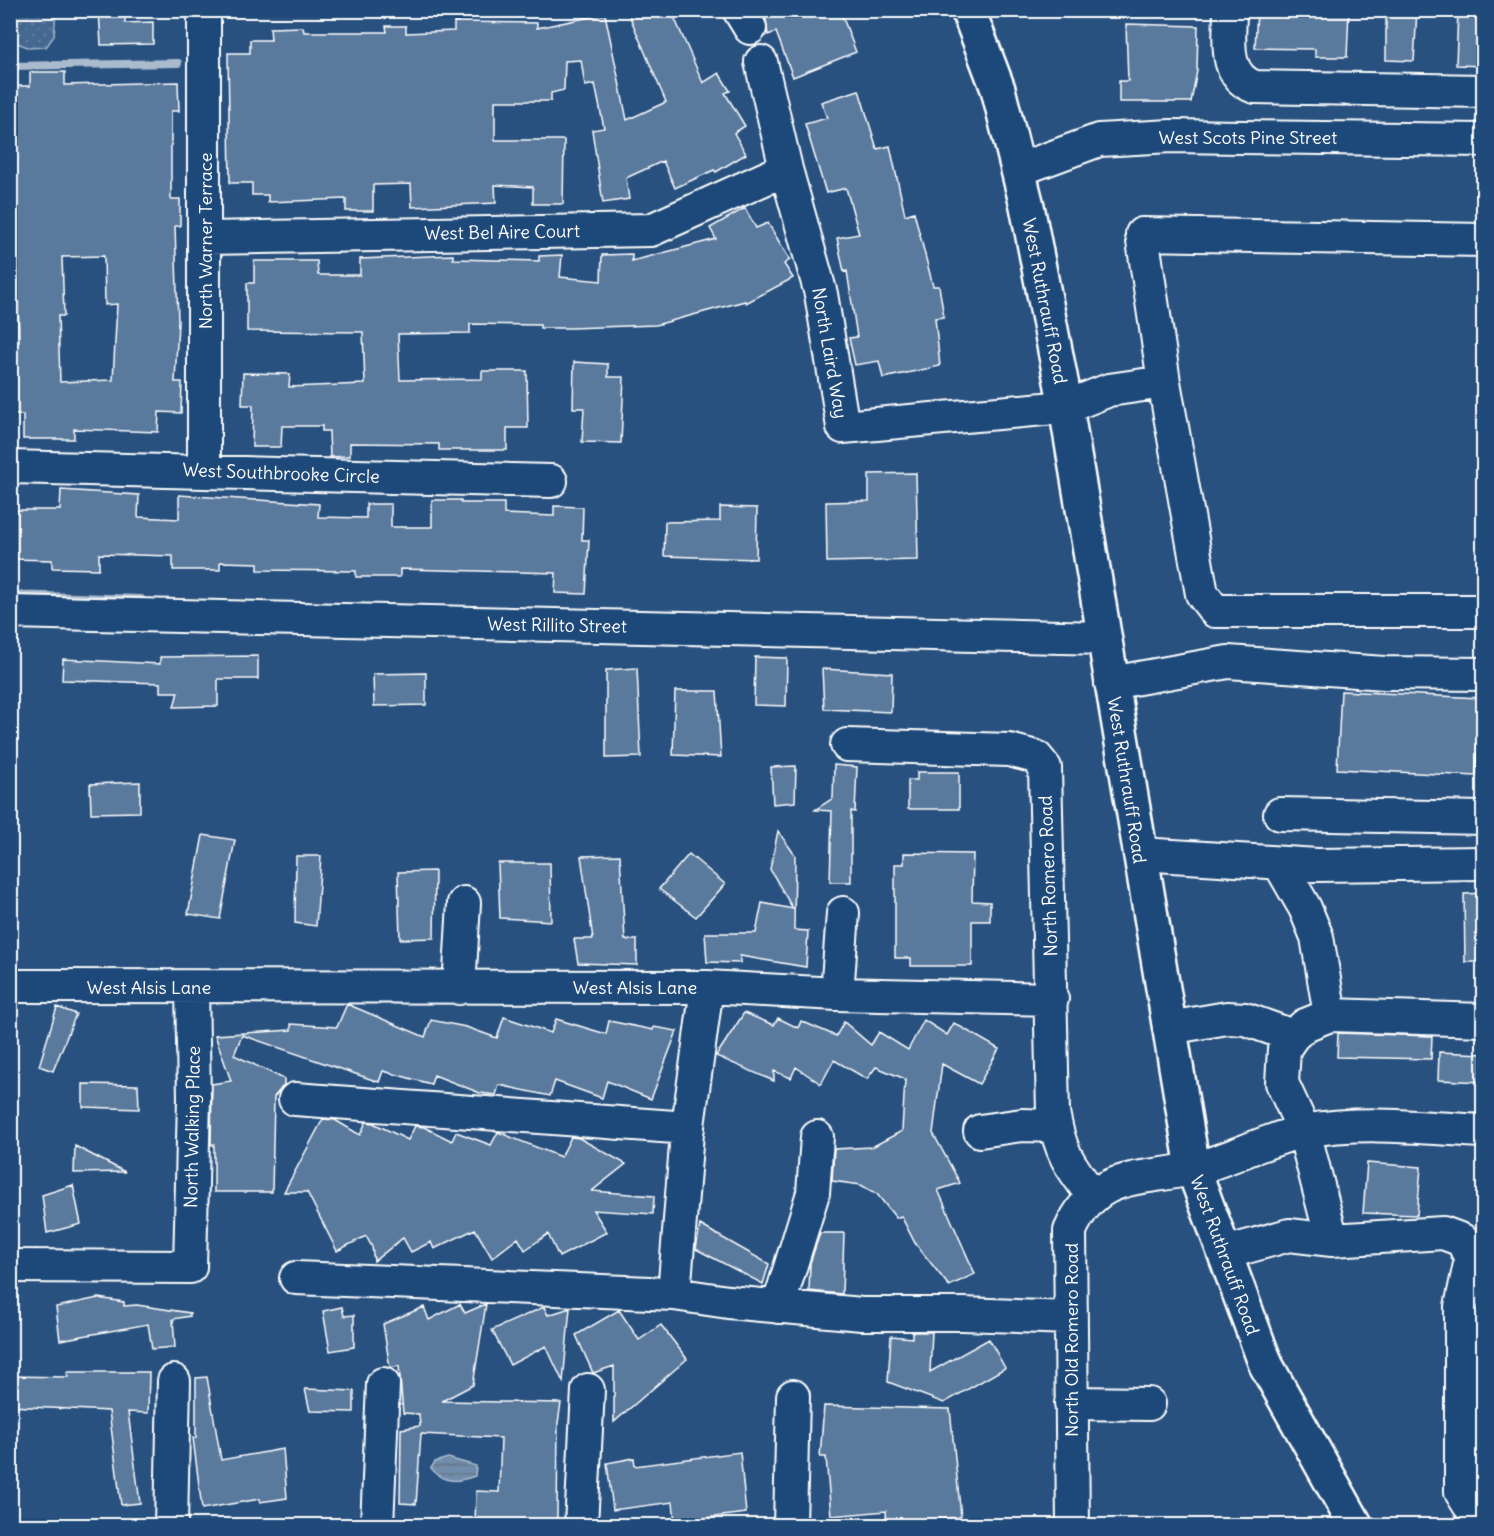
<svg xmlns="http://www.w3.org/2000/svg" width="1494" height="1536" font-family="Delius,sans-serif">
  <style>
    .grass { fill: url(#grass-dots); stroke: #a2b4c8; stroke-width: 1.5 }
    .water { fill: url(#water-rules); stroke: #aabbcd; stroke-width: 1.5 }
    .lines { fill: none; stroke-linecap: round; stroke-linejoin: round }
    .stream { stroke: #aabbcd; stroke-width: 8 }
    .building { fill: #5a7a9d; stroke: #fff; stroke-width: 1.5; fill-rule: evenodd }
    .minor-casing { stroke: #fff; stroke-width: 36 }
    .major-casing { stroke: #fff; stroke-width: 38 }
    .minor { stroke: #1f4a7a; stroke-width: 32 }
    .major { stroke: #1f4a7a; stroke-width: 33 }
    .labels { text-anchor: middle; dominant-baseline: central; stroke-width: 5; stroke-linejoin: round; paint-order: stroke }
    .street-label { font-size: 18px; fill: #fff; stroke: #1f4a7a }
  </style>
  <defs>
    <pattern id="grass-dots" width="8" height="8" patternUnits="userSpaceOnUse" patternTransform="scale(1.5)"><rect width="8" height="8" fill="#446890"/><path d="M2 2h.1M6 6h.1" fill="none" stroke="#607fa1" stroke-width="1.8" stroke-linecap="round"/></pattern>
    <pattern id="water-rules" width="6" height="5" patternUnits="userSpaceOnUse" patternTransform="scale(1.5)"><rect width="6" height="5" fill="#718dab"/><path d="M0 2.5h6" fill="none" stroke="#64768a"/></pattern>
  </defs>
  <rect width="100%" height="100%" fill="#28517f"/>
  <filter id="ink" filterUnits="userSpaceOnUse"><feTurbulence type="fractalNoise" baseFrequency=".0167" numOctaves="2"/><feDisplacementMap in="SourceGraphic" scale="12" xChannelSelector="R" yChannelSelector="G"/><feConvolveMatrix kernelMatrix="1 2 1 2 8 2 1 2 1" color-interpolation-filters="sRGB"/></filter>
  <g filter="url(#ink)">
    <path class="grass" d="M 11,10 L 56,11 L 54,36 L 46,47 L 29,48 L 11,40 Z"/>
    <path class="water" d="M 448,1458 L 476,1466 L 475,1476 C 458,1482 443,1484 431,1468 L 435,1462 Z"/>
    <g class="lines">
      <path class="stream" d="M 10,66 L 178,63
        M 10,595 L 141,599"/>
    </g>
    <path class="building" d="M 99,10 L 125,10 L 125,23 L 153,22 L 153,44 L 101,45 Z
      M 627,10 L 671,10 L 703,83 L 719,73 L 730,91 L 725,93 L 745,126 L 734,133 L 746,154 L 716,172 L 714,170 L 675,188 L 663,161 L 626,178 L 629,199 L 603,203 L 592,130 L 604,128 L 595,84 L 585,86 L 581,60 L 565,61 L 564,90 L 551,93 L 551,101 L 495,101 L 495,140 L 564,140 L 563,204 L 533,204 L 533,187 L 495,185 L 496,203 L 412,207 L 411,184 L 373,185 L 373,211 L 346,211 L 346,199 L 268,202 L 268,195 L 252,195 L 252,183 L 230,183 L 228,53 L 250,53 L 250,40 L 271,40 L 270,28 L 303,27 L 304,32 L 387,32 L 386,26 L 406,26 L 406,33 L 454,31 L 454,22 L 537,23 L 537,28 L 605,14 L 627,120 L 666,102 Z
      M 760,10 L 840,10 L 856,52 L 793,77 L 776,32 L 768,35 L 766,19 Z
      M 1257,10 L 1349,10 L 1347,57 L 1315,57 L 1315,49 L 1255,48 Z
      M 1386,10 L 1417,10 L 1414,61 L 1386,60 Z
      M 1458,10 L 1484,10 L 1484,66 L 1456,65 Z
      M 1126,24 L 1198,26 L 1197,71 L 1191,102 L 1119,102 L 1119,81 L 1128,81 Z
      M 30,72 L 65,72 L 65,85 L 178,82 L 179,111 L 171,111 L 171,199 L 180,199 L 180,226 L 175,226 L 178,322 L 175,382 L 182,382 L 181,413 L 159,412 L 158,432 L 74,429 L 74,439 L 23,439 L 23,415 L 10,415 L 10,352 L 14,352 L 13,342 L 19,342 L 18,302 L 10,303 L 11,86 L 30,86 ZM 104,256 L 105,305 L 117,304 L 113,380 L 60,382 L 58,316 L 64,316 L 62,257 Z
      M 859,90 L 877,149 L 890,146 L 905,215 L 914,212 L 933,286 L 939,286 L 944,317 L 935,318 L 940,366 L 883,378 L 879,361 L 855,365 L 849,338 L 857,337 L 847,271 L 844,272 L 837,238 L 859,234 L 846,188 L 826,193 L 805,124 L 827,118 L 821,102 Z
      M 745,208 L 756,228 L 768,223 L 790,260 L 784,264 L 793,278 L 746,303 L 745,301 L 656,325 L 571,328 L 540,328 L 540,325 L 470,324 L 470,333 L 398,334 L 400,380 L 482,379 L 482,371 L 527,371 L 528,428 L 507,428 L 507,450 L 439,450 L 439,444 L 350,443 L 350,456 L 330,457 L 329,431 L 322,431 L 322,426 L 282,426 L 281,447 L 252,447 L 253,405 L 242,405 L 243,373 L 290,374 L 289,387 L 365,384 L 363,332 L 247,331 L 247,283 L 254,283 L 254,261 L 317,261 L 318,275 L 360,275 L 360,259 L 453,255 L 453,259 L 539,261 L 539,256 L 562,255 L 560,277 L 601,281 L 602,255 L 632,254 L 632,261 L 716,239 L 710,228 Z
      M 574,362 L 608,364 L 608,377 L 624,377 L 621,443 L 582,442 L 584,408 L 573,408 Z
      M 916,473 L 918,560 L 827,562 L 826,502 L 869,501 L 869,474 Z
      M 61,490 L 139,495 L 138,517 L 179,519 L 179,495 L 319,504 L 318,517 L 366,518 L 366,504 L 391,504 L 391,527 L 432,527 L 432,500 L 461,500 L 461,503 L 504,503 L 504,514 L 554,516 L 554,506 L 583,507 L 582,540 L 589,540 L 586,594 L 555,593 L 556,573 L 400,569 L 400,577 L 356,577 L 356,571 L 258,570 L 258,563 L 220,562 L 220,570 L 173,570 L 173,556 L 99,554 L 99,569 L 52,568 L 52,560 L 10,559 L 10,510 L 60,510 Z
      M 720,507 L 757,508 L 756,559 L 664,556 L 665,522 L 720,521 Z
      M 258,656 L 258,679 L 218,679 L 218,706 L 174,707 L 178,692 L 160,692 L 160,683 L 62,680 L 63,659 L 160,664 L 160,657 Z
      M 755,657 L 787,658 L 786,706 L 754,705 Z
      M 637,668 L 641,757 L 606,758 L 606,670 Z
      M 822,669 L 892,673 L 891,712 L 824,709 Z
      M 426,673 L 426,705 L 374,706 L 373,674 Z
      M 675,691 L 717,691 L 721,757 L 673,755 Z
      M 1341,691 L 1480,698 L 1476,776 L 1337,769 Z
      M 834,765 L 857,767 L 855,812 L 851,811 L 851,882 L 830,882 L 832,811 L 815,810 L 833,798 Z
      M 796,766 L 795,802 L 773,804 L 771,767 Z
      M 917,772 L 959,772 L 959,809 L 908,809 L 908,780 L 917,780 Z
      M 140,782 L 140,812 L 91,813 L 90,784 Z
      M 778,831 L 795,855 L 794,930 L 808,931 L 806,967 L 740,956 L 740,963 L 707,962 L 705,933 L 756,933 L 762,903 L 793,909 L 770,869 Z
      M 203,835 L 235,840 L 220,919 L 188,914 Z
      M 904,853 L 973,854 L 972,901 L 990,902 L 990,921 L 972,921 L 972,966 L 911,966 L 911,958 L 895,958 L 895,864 L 904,864 Z
      M 689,854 L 725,884 L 696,917 L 659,889 Z
      M 620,855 L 625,940 L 637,940 L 637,965 L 578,963 L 574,939 L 593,939 L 581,856 Z
      M 296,856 L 321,856 L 316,926 L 295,923 Z
      M 498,863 L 550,863 L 551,921 L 500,918 Z
      M 435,871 L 434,938 L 400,939 L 398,872 Z
      M 1484,893 L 1484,962 L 1465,962 L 1464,894 Z
      M 347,1004 L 425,1037 L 431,1020 L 466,1027 L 497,1038 L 504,1017 L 551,1033 L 556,1019 L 606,1034 L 609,1021 L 653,1030 L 654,1027 L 677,1031 L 651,1099 L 607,1081 L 602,1098 L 555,1081 L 550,1096 L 499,1085 L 496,1095 L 480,1093 L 434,1075 L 431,1084 L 383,1071 L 379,1082 L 242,1035 L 234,1055 L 284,1079 L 284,1085 L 274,1097 L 272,1192 L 214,1192 L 214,1144 L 211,1145 L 212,1084 L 231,1081 L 215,1035 L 291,1030 L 291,1024 L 337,1027 Z
      M 57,1007 L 76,1014 L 53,1071 L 39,1066 Z
      M 744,1013 L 774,1025 L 778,1018 L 798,1028 L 801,1021 L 836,1036 L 844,1022 L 871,1045 L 879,1032 L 908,1050 L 924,1020 L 947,1035 L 954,1023 L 999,1049 L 979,1084 L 942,1064 L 933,1133 L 960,1183 L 938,1190 L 975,1274 L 949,1286 L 915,1243 L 901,1216 L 896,1218 L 877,1194 L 861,1185 L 832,1181 L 834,1149 L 872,1147 L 902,1131 L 905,1079 L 876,1067 L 867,1079 L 834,1060 L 821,1084 L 796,1067 L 791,1078 L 774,1071 L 774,1081 L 716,1056 Z
      M 1338,1033 L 1432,1036 L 1431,1059 L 1337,1057 Z
      M 1439,1052 L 1484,1054 L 1484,1082 L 1438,1080 Z
      M 83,1084 L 138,1085 L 139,1109 L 83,1107 Z
      M 323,1119 L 335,1120 L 360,1135 L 366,1122 L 373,1123 L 408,1140 L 415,1126 L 424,1127 L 452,1141 L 456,1132 L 491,1145 L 498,1132 L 561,1157 L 571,1137 L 579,1138 L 626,1164 L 592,1191 L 654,1196 L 653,1214 L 593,1210 L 607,1232 L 559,1257 L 548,1234 L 525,1250 L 518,1238 L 492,1258 L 475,1229 L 434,1249 L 431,1242 L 411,1252 L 403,1238 L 374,1261 L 372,1247 L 366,1236 L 337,1251 L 307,1192 L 284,1192 Z
      M 75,1146 L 125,1172 L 74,1173 Z
      M 1367,1163 L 1421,1167 L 1417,1215 L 1363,1213 Z
      M 73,1185 L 81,1224 L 47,1233 L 42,1195 Z
      M 700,1225 L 769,1264 L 763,1284 L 696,1249 Z
      M 820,1233 L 844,1233 L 842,1294 L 809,1291 L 810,1263 Z
      M 98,1298 L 124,1302 L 124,1306 L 137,1305 L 190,1313 L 190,1316 L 173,1319 L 175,1347 L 152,1349 L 148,1324 L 60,1340 L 56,1307 Z
      M 460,1304 L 465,1313 L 486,1304 L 473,1385 L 442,1401 L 561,1403 L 558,1423 L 557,1520 L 530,1519 L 530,1526 L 475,1526 L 476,1491 L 499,1492 L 501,1438 L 421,1434 L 416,1504 L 400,1503 L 401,1429 L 420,1426 L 419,1414 L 403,1413 L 399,1366 L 390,1368 L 383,1324 L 424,1307 L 429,1320 Z
      M 342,1307 L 344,1316 L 354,1315 L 354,1347 L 330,1351 L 323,1311 Z
      M 544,1307 L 548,1315 L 570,1308 L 563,1382 L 546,1346 L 510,1365 L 492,1330 Z
      M 619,1310 L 639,1340 L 661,1325 L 687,1359 L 614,1422 L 614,1366 L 593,1373 L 576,1335 Z
      M 912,1332 L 932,1332 L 930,1372 L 989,1339 L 1005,1368 L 944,1403 L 888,1382 L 891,1336 L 912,1338 Z
      M 67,1372 L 149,1372 L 148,1413 L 128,1412 L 140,1503 L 121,1505 L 109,1411 L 10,1406 L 10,1376 L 68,1377 Z
      M 207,1377 L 221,1460 L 283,1449 L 287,1498 L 260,1502 L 260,1499 L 202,1509 L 193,1438 L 196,1438 L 196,1378 Z
      M 305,1389 L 354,1391 L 354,1412 L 310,1411 Z
      M 824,1406 L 950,1409 L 961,1517 L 887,1525 L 886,1511 L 831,1516 L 826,1457 L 820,1457 Z
      M 740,1452 L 746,1513 L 675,1522 L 673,1502 L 613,1510 L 607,1463 L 634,1458 L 635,1466 Z"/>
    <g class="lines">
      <defs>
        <path id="minor" d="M 204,10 L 204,471
          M 739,10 L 750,28
          M 1230,10 C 1230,38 1222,76 1255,87 L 1484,91
          M 761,62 L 786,169 L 821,294 L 843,427 L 1066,407 L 1109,390 L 1164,382
          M 1018,170 L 1099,140 L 1171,136 L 1484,140
          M 206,238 L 651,230 L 786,169
          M 1484,240 L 1142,234 L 1164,382 L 1202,594 L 1215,611 L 1484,611
          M 10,467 L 551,481
          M 10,612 L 1104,638
          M 1111,683 L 1228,662 L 1385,673 L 1484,674
          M 847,745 L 1009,750 L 1036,757 L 1045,768 L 1053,1112 C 1060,1152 1068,1163 1092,1195
          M 1280,814 L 1484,818
          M 1140,854 L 1317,865 L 1484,863
          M 1279,863 L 1305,908 L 1317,937 L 1330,1015
          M 10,986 L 707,987 L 837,994 L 1052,999
          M 459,988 L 464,903
          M 837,994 L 843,913
          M 1484,1020 L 1330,1015 L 1305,1025 L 1293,1036 L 1284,1049 L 1282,1083 L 1304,1131 L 1332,1240 L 1443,1233 L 1462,1240 L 1471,1259 L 1461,1307 L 1461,1492 L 1469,1505 L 1484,1511
          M 1169,1028 L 1227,1018 L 1245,1019 L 1293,1036
          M 295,1099 L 688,1128
          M 980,1131 L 1022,1125 L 1056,1126
          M 1225,1253 L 1289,1235 L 1332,1240
          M 10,1266 L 190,1267 L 194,1098 L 192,987
          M 296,1278 L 674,1294 L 728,1302 L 862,1314 L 963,1314 L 1070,1318
          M 674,1294 L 687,1133 L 707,987
          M 778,1307 L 813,1193 L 817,1137
          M 1071,1403 L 1149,1404
          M 171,1526 L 174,1381
          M 377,1526 L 383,1384
          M 581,1526 L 588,1390
          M 790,1526 L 793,1396
          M 1073,1526 L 1070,1231 C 1096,1171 1137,1181 1192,1169 C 1230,1160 1266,1139 1305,1131 C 1363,1120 1425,1128 1484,1131"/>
        <path id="major" d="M 968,10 L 998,89 L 1027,206 L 1066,407 L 1193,1168 L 1266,1365 L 1356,1526"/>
      </defs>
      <use href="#minor" class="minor-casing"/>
      <use href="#major" class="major-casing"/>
      <use href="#minor" class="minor"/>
      <use href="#major" class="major"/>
    </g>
  </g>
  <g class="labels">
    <g class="street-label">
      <text x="1248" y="137">West Scots Pine Street</text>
      <text transform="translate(502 232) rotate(-1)">West Bel Aire Court</text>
      <text transform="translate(205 241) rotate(-90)">North Warner Terrace</text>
      <text transform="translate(1045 301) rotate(79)">West Ruthrauff Road</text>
      <text transform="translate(830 353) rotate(80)">North Laird Way</text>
      <text transform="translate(281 473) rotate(2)">West Southbrooke Circle</text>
      <text transform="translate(557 625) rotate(1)">West Rillito Street</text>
      <text transform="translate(1127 780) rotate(81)">West Ruthrauff Road</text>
      <text transform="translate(1048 876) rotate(-92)">North Romero Road</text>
      <text x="149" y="987">West Alsis Lane</text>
      <text x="635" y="987">West Alsis Lane</text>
      <text transform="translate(192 1127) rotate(-89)">North Walking Place</text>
      <text transform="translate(1225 1255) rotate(70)">West Ruthrauff Road</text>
      <text transform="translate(1071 1340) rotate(-90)">North Old Romero Road</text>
    </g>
  </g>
  <rect width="1494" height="1536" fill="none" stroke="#1f4a7a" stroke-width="36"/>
  <rect x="18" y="18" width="1458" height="1500" fill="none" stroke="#fff" stroke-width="2" filter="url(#ink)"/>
</svg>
